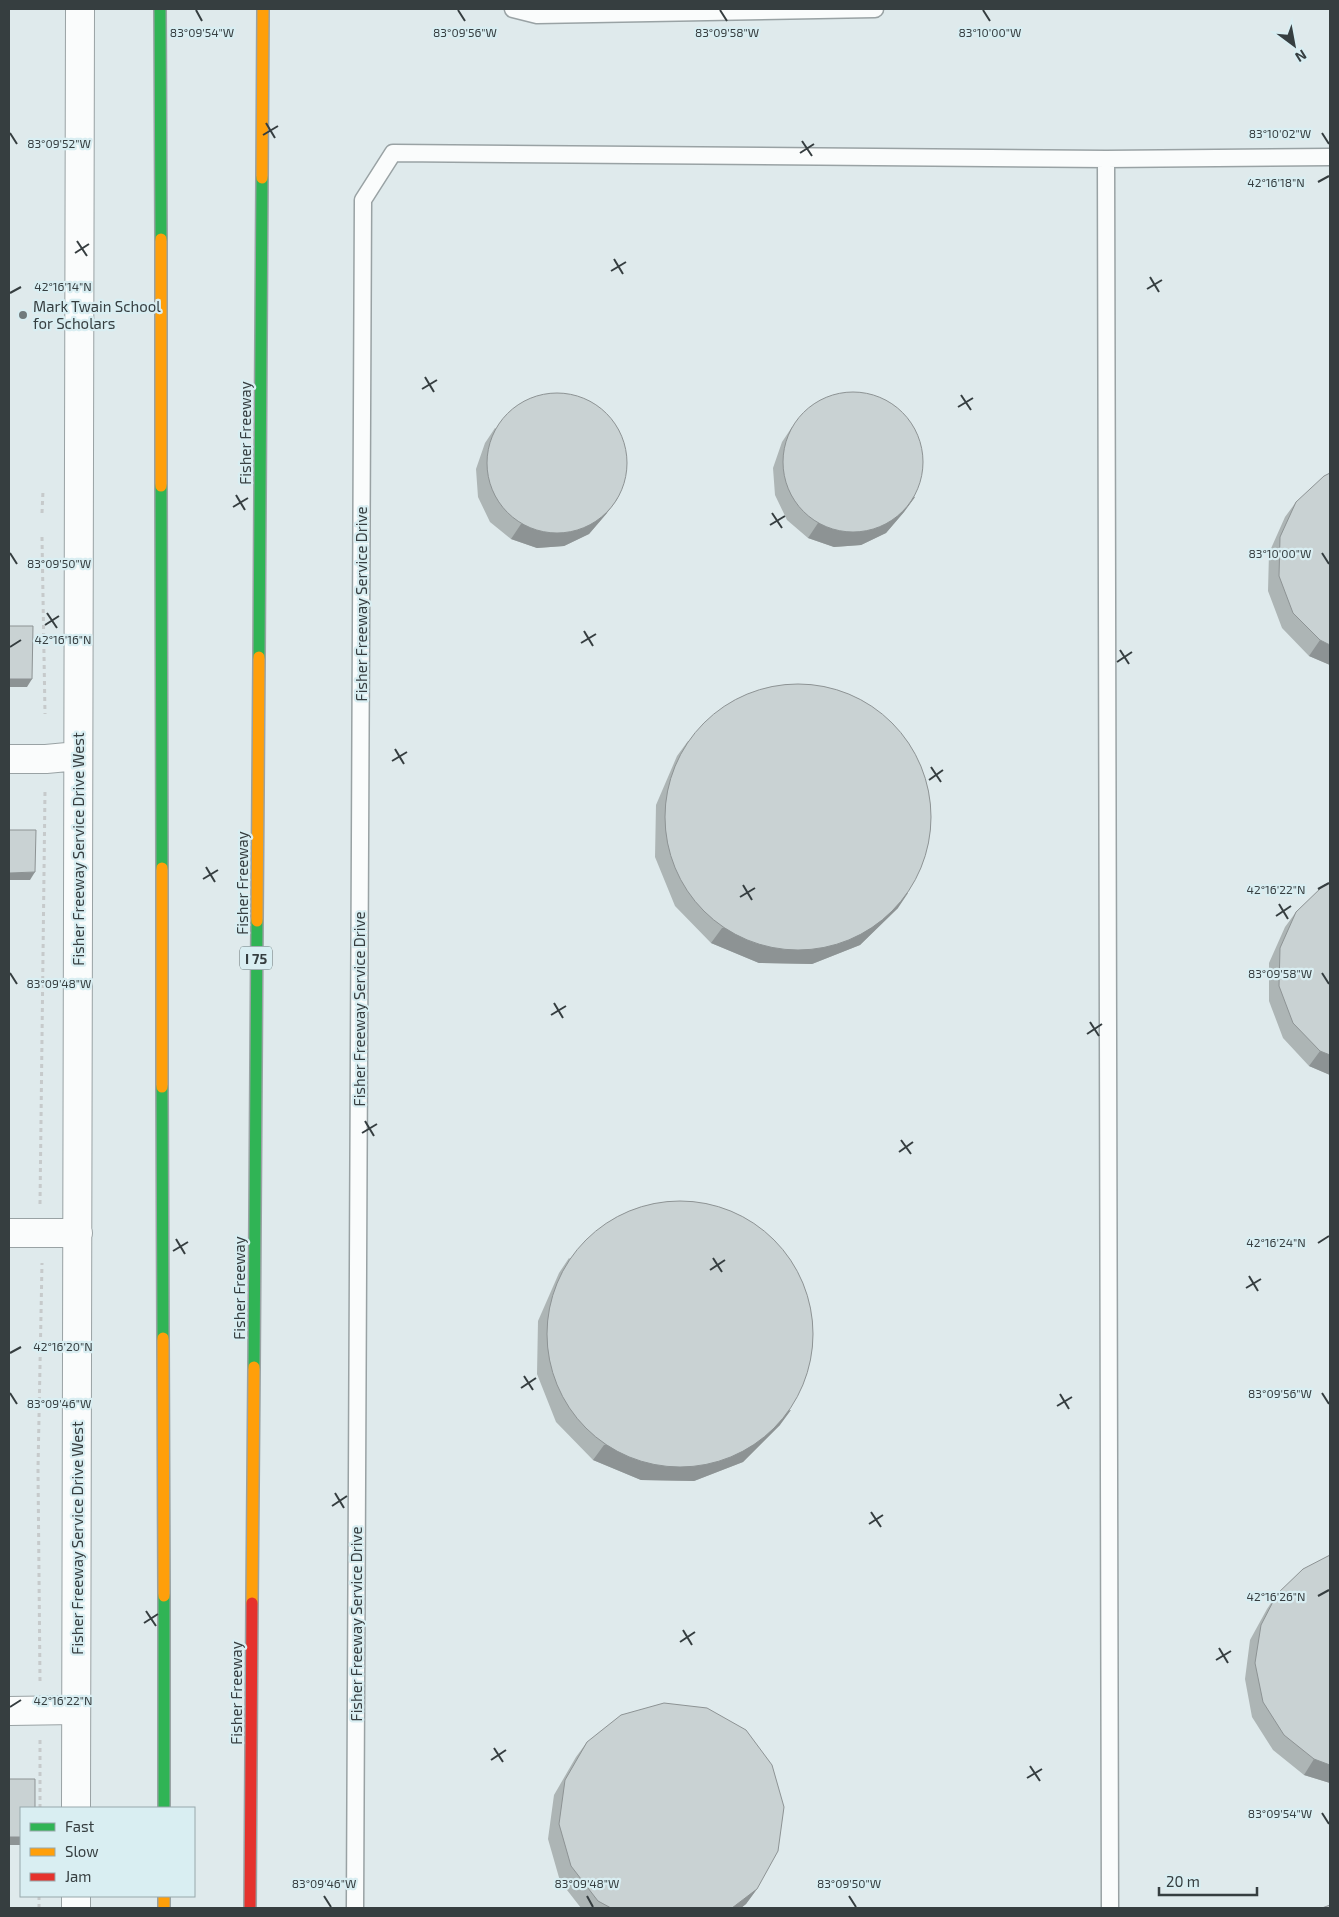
<svg xmlns="http://www.w3.org/2000/svg" width="1339" height="1917" font-family="'Exo 2',sans-serif">
  <style>
    .lines { fill: none; stroke-linecap: round; stroke-linejoin: round }
    .lane-casing { stroke: #99a2a4; stroke-width: 19 }
    .street-casing { stroke: #99a2a4; stroke-width: 30 }
    .fast-casing { stroke: #99a2a4; stroke-width: 14 }
    .slow-casing { stroke: #99a2a4; stroke-width: 14 }
    .jam-casing { stroke: #99a2a4; stroke-width: 14 }
    .path { stroke: #c6cacb; stroke-width: 3; stroke-dasharray: 4 4; stroke-linecap: butt }
    .lane { stroke: #fafcfc; stroke-width: 16 }
    .street { stroke: #fafcfc; stroke-width: 28 }
    .fast { stroke: #30b455; stroke-width: 11 }
    .slow { stroke: #ff9f0a; stroke-width: 11 }
    .jam { stroke: #e5322d; stroke-width: 11 }
    .wall { fill: #adb5b5 }
    .shaded-wall { fill: #8d9394 }
    .building { fill: #c9d2d3; stroke: #8d9394 }
    .ticks { fill: none; stroke: #363e40; stroke-width: 2 }
    .poi-dot { fill: #717a7c; stroke: #d9eef2; stroke-width: 2 }
    .labels { text-anchor: middle; dominant-baseline: central; stroke-width: 4.5; stroke-linejoin: round; paint-order: stroke }
    .shield { fill: #d9eef2; stroke: #677375; stroke-width: 1 }
    .shield-label { font-size: 14px; font-weight: bold; fill: #363e40 }
    .poi-label { font-size: 15px; fill: #363e40; stroke: #d9eef2; text-anchor: start }
    .street-label { font-size: 15px; fill: #363e40; stroke: #d9eef2 }
    .ticks-label { font-size: 12px; text-anchor: middle; fill: #363e40; stroke: #d9eef2; stroke-width: 4.5; stroke-linejoin: round; paint-order: stroke }
  </style>
  <rect width="100%" height="100%" fill="#dfeaec"/>
  <g class="lines">
    <defs>
      <path id="lane" d="M 513,9 L 537,15 L 875,9
        M 355,1908 L 363,200 L 393,153 L 1106,159
        M 1110,1908 L 1106,159 L 1330,157"/>
      <path id="street" d="M 9,759 L 46,759 L 78,756
        M 9,1233 L 78,1233
        M 9,1711 L 76,1710
        M 76,1808 L 80,9
        M 76,1908 L 76,1896"/>
      <path id="fast" d="M 160,9 L 161,239
        M 161,486 L 162,868
        M 259,657 L 262,178
        M 162,1087 L 163,1338
        M 254,1367 L 257,921
        M 164,1596 L 164,1808"/>
      <path id="slow" d="M 262,178 L 263,9
        M 161,239 L 161,486
        M 162,868 L 162,1087
        M 257,921 L 259,657
        M 163,1338 L 164,1596
        M 252,1603 L 254,1367
        M 164,1896 L 164,1908"/>
      <path id="jam" d="M 250,1908 L 252,1603"/>
    </defs>
    <use href="#lane" class="lane-casing"/>
    <use href="#street" class="street-casing"/>
    <use href="#fast" class="fast-casing"/>
    <use href="#slow" class="slow-casing"/>
    <use href="#jam" class="jam-casing"/>
    <path class="path" d="M 42,513 L 43,491
      M 42,537 L 45,714
      M 40,1204 L 45,790
      M 40,1681 L 38,1469 L 42,1263
      M 40,1808 L 40,1740
      M 39,1908 L 39,1896"/>
    <use href="#lane" class="lane"/>
    <use href="#street" class="street"/>
    <use href="#fast" class="fast"/>
    <use href="#slow" class="slow"/>
    <use href="#jam" class="jam"/>
  </g>
  <path class="wall" d="M 792,427 L 915,497 L 904,512 L 886,533 L 861,545 L 834,547 L 808,538 L 787,520 L 775,495 L 773,468 L 782,442 Z
    M 495,428 L 607,513 L 589,534 L 564,546 L 537,548 L 511,539 L 490,522 L 478,497 L 476,469 L 485,443 Z
    M 1296,502 L 1330,665 L 1309,656 L 1282,628 L 1268,591 L 1269,553 L 1285,517 Z
    M 688,741 L 898,908 L 860,945 L 812,964 L 759,963 L 711,943 L 675,906 L 655,857 L 656,805 L 677,756 Z
    M 1330,883 L 1330,1075 L 1309,1066 L 1283,1038 L 1269,1001 L 1269,963 L 1285,927 L 1296,912 Z
    M 569,1258 L 780,1425 L 743,1462 L 694,1481 L 641,1480 L 593,1460 L 556,1422 L 537,1374 L 538,1321 L 559,1273 Z
    M 1330,1555 L 1330,1783 L 1304,1775 L 1273,1750 L 1252,1717 L 1245,1679 L 1250,1640 L 1267,1609 L 1277,1594 Z
    M 587,1742 L 757,1889 L 746,1904 L 741,1908 L 581,1908 L 560,1881 L 548,1839 L 554,1795 L 576,1757 Z"/>
  <path class="shaded-wall" d="M 915,497 L 904,512 L 886,533 L 861,545 L 834,547 L 808,538 L 818,523 Z
    M 618,498 L 607,513 L 589,534 L 564,546 L 537,548 L 511,539 L 521,524 Z
    M 1320,640 L 1330,645 L 1330,665 L 1309,656 Z
    M 9,679 L 32,679 L 27,687 L 9,687 Z
    M 35,872 L 30,880 L 9,880 L 9,873 Z
    M 908,893 L 898,908 L 860,945 L 812,964 L 759,963 L 711,943 L 722,928 Z
    M 1320,1051 L 1330,1055 L 1330,1075 L 1309,1066 Z
    M 791,1410 L 780,1425 L 743,1462 L 694,1481 L 641,1480 L 593,1460 L 604,1445 Z
    M 1314,1759 L 1330,1765 L 1330,1783 L 1304,1775 Z
    M 9,1837 L 21,1837 L 21,1845 L 9,1845 Z
    M 757,1889 L 746,1904 L 741,1908 L 732,1908 Z"/>
  <path class="building" d="M783 462a70 70 0 1 1 140 0a70 70 0 1 1-140 0Z
    M487 463a70 70 0 1 1 140 0a70 70 0 1 1-140 0Z
    M 1330,473 L 1330,645 L 1320,640 L 1293,613 L 1279,576 L 1280,537 L 1296,502 L 1324,476 Z
    M 9,626 L 33,626 L 32,679 L 9,679 Z
    M665 817a133 133 0 1 1 266 0a133 133 0 1 1-266 0Z
    M 9,830 L 36,830 L 35,872 L 9,873 Z
    M 1330,883 L 1330,1055 L 1320,1051 L 1293,1023 L 1279,986 L 1280,948 L 1296,912 L 1324,885 Z
    M547 1334a133 133 0 1 1 266 0a133 133 0 1 1-266 0Z
    M 1330,1555 L 1330,1765 L 1314,1759 L 1284,1735 L 1263,1702 L 1255,1663 L 1261,1625 L 1277,1594 L 1303,1569 Z
    M 664,1703 L 707,1708 L 746,1730 L 772,1765 L 784,1807 L 778,1851 L 757,1889 L 732,1908 L 611,1908 L 598,1901 L 571,1866 L 559,1824 L 565,1780 L 587,1742 L 621,1715 Z
    M 9,1779 L 35,1779 L 35,1808 L 21,1808 L 21,1837 L 9,1837 Z
    M 1330,1905 L 1330,1908 L 1322,1908 Z"/>
  <path class="ticks" d="M 196,10 L 202,21M 458,10 L 465,21M 720,10 L 727,21M 983,10 L 990,21M 266,123 L 275,138M 10,133 L 17,144M 1322,133 L 1329,144M 263,135 L 278,126M 802,141 L 812,156M 800,153 L 814,144M 1318,182 L 1329,176M 77,241 L 87,256M 75,253 L 89,244M 614,259 L 623,274M 611,271 L 626,262M 1150,277 L 1159,292M 1147,289 L 1162,280M 10,293 L 21,287M 425,377 L 434,392M 422,389 L 437,380M 961,395 L 971,410M 958,407 L 973,398M 236,495 L 245,510M 233,507 L 248,498M 772,513 L 782,528M 770,525 L 785,516M 10,553 L 17,564M 1322,553 L 1329,564M 47,613 L 57,628M 45,625 L 59,616M 584,631 L 593,646M 581,643 L 596,634M 10,647 L 21,640M 1120,650 L 1129,664M 1117,662 L 1132,652M 395,749 L 404,764M 392,761 L 407,752M 931,767 L 941,782M 929,780 L 943,770M 206,867 L 215,882M 203,879 L 218,870M 743,885 L 752,900M 1318,889 L 1329,883M 740,897 L 755,888M 1279,904 L 1288,919M 1276,916 L 1291,906M 10,973 L 17,984M 1322,973 L 1329,984M 554,1003 L 563,1018M 551,1015 L 566,1006M 1090,1022 L 1099,1036M 1087,1034 L 1102,1024M 365,1121 L 374,1136M 362,1133 L 377,1124M 901,1140 L 911,1154M 899,1152 L 913,1142M 176,1239 L 185,1254M 1318,1243 L 1329,1236M 173,1251 L 188,1242M 713,1258 L 722,1272M 710,1270 L 725,1260M 1249,1276 L 1258,1291M 1246,1288 L 1261,1279M 10,1353 L 21,1347M 524,1376 L 533,1390M 521,1388 L 536,1378M 10,1393 L 17,1404M 1322,1393 L 1329,1404M 1060,1394 L 1069,1409M 1057,1406 L 1072,1397M 335,1493 L 344,1508M 332,1506 L 347,1496M 871,1512 L 881,1527M 869,1524 L 883,1515M 1318,1596 L 1329,1590M 146,1611 L 156,1626M 144,1623 L 158,1614M 683,1630 L 692,1645M 680,1642 L 695,1632M 1219,1648 L 1228,1663M 1216,1660 L 1231,1651M 10,1707 L 21,1700M 494,1748 L 503,1762M 491,1760 L 506,1750M 1030,1766 L 1040,1781M 1027,1778 L 1042,1769M 1322,1813 L 1329,1824M 324,1896 L 331,1907M 587,1896 L 593,1907M 849,1896 L 856,1907"/>
  <circle class="poi-dot" cx="23" cy="315" r="5"/>
  <g class="labels">
    <rect class="shield" x="240" y="946.5" width="32" height="23" rx="4"/>
    <g class="shield-label">
      <text x="256" y="958">I 75</text>
    </g>
    <g class="poi-label">
      <text x="33" y="306">Mark Twain School<tspan x="33" dy="17">for Scholars</tspan></text>
    </g>
    <g class="street-label">
      <text transform="translate(245 433) rotate(-90)">Fisher Freeway</text>
      <text transform="translate(361 604) rotate(-90)">Fisher Freeway Service Drive</text>
      <text transform="translate(78 849) rotate(-90)">Fisher Freeway Service Drive West</text>
      <text transform="translate(242 883) rotate(-90)">Fisher Freeway</text>
      <text transform="translate(359 1009) rotate(-90)">Fisher Freeway Service Drive</text>
      <text transform="translate(239 1288) rotate(-90)">Fisher Freeway</text>
      <text transform="translate(77 1538) rotate(-90)">Fisher Freeway Service Drive West</text>
      <text transform="translate(356 1624) rotate(-90)">Fisher Freeway Service Drive</text>
      <text transform="translate(236 1693) rotate(-90)">Fisher Freeway</text>
    </g>
  </g>
  <g class="ticks-label">
    <text x="202" y="37">83°09'54"W</text>
    <text x="465" y="37">83°09'56"W</text>
    <text x="727" y="37">83°09'58"W</text>
    <text x="990" y="37">83°10'00"W</text>
    <text x="1280" y="138">83°10'02"W</text>
    <text x="59" y="148">83°09'52"W</text>
    <text x="1276" y="187">42°16'18"N</text>
    <text x="63" y="291">42°16'14"N</text>
    <text x="1280" y="558">83°10'00"W</text>
    <text x="59" y="568">83°09'50"W</text>
    <text x="63" y="644">42°16'16"N</text>
    <text x="1276" y="894">42°16'22"N</text>
    <text x="1280" y="978">83°09'58"W</text>
    <text x="59" y="988">83°09'48"W</text>
    <text x="1276" y="1247">42°16'24"N</text>
    <text x="63" y="1351">42°16'20"N</text>
    <text x="1280" y="1398">83°09'56"W</text>
    <text x="59" y="1408">83°09'46"W</text>
    <text x="1276" y="1601">42°16'26"N</text>
    <text x="63" y="1705">42°16'22"N</text>
    <text x="1280" y="1818">83°09'54"W</text>
    <text x="324" y="1888">83°09'46"W</text>
    <text x="587" y="1888">83°09'48"W</text>
    <text x="849" y="1888">83°09'50"W</text>
  </g>
  <rect width="1339" height="1917" fill="none" stroke="#363e40" stroke-width="20"/>
  <rect x="20" y="1807" width="175" height="90" fill="#d9eef2" stroke="#98a8ab"/>
  <rect x="30" y="1823" width="25" height="8" fill="#30b455" stroke="#98a8ab"/>
  <text x="65" y="1832" font-size="15" fill="#363e40">Fast</text>
  <rect x="30" y="1848" width="25" height="8" fill="#ff9f0a" stroke="#98a8ab"/>
  <text x="65" y="1857" font-size="15" fill="#363e40">Slow</text>
  <rect x="30" y="1873" width="25" height="8" fill="#e5322d" stroke="#98a8ab"/>
  <text x="65" y="1882" font-size="15" fill="#363e40">Jam</text>
  <g transform="translate(1294 45) rotate(148)" stroke="#d9eef2" stroke-width="4" paint-order="stroke">
  <path d="M0-4L9 19L0 12L-9 19Z" fill="#363e40"/>
  <text y="-8" font-size="14" font-weight="bold" text-anchor="middle" fill="#363e40">N</text>
  </g>
  <path d="M1159 1887v8h98v-8" fill="none" stroke="#363e40" stroke-width="2.5"/>
  <text x="1166" y="1887" font-size="15" fill="#363e40" stroke="#d9eef2" stroke-width="4" paint-order="stroke">20 m</text>
</svg>
